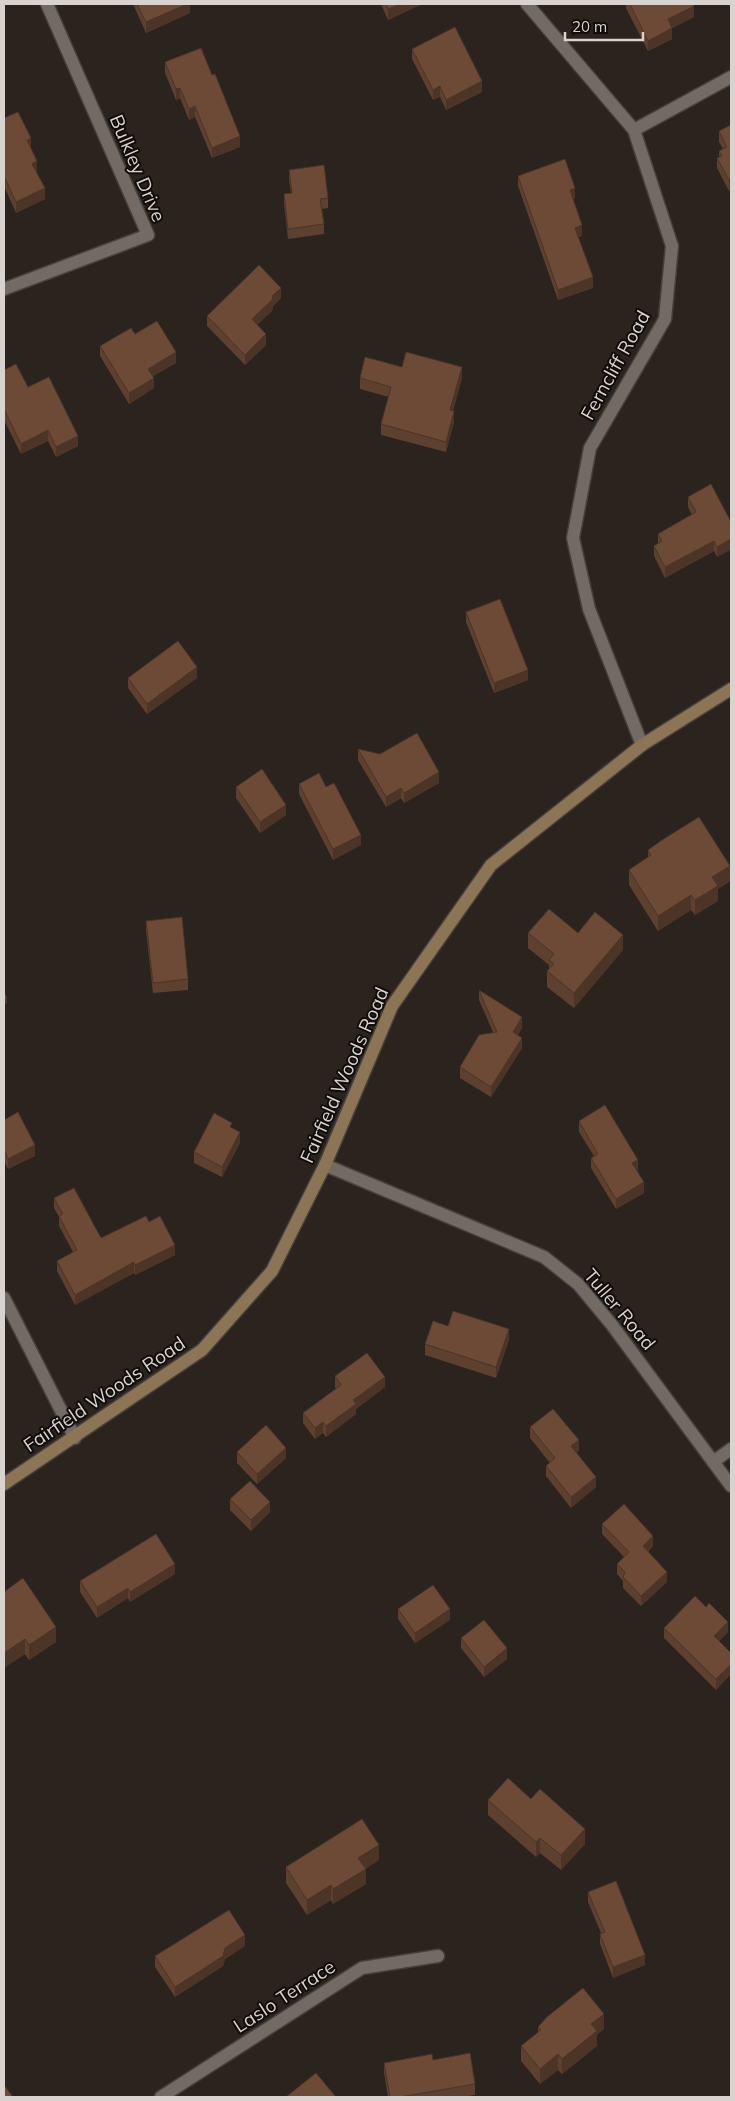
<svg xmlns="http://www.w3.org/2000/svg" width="735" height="2101" font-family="Mulish,sans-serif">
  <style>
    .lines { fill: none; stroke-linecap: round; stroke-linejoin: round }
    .minor-casing { stroke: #46403c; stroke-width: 15 }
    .tertiary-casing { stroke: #46403c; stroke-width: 15 }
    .secondary-casing { stroke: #46403c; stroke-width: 15 }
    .minor { stroke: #746a64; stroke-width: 12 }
    .tertiary { stroke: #746a64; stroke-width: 12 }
    .secondary { stroke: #8c7555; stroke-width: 12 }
    .wall { fill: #5d402e }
    .shaded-wall { fill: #4c3426 }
    .building { fill: #6c4a36; stroke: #4c3426 }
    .labels { text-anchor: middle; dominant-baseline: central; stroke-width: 4; stroke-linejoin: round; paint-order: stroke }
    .street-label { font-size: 19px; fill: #d9d3d0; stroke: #110d0b }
  </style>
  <rect width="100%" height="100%" fill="#2b231e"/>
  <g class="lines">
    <defs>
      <path id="minor" d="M 527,4 L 634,130 L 672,246 L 665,319 L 590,448 L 573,538 L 589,609 L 642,745
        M 634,130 L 731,77
        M 4,289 L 148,235 L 47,4
        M 325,1165 L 544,1257 L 578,1284 L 612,1325 L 731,1486
        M 713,1462 L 731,1449
        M 161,2097 L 362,1968 L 438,1956"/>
      <path id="tertiary" d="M 4,1298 L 75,1438"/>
      <path id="secondary" d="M 4,1484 L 202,1350 L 272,1271 L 325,1165 L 392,1006 L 491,865 L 642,745 L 731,689"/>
    </defs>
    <use href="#minor" class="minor-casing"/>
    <use href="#tertiary" class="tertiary-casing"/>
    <use href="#secondary" class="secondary-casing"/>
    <use href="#minor" class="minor"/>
    <use href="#tertiary" class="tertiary"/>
    <use href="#secondary" class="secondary"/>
  </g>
  <path class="wall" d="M 133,4 L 190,4 L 190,13 L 146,33 Z
    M 381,4 L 422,4 L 388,20 Z
    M 626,4 L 692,4 L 694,17 L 672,28 L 672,39 L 648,51 L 626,8 Z
    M 412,49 L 482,92 L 446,110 L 440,97 L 433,100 L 412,59 Z
    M 165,62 L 212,75 L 240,147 L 212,158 L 195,117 L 189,120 L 180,98 L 176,100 L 165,73 Z
    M 4,118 L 31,149 L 37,172 L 45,199 L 16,213 L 4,186 Z
    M 731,125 L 729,191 L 717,168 L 717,158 L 719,157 L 719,151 L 723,149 L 719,142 L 719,131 Z
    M 289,170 L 328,198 L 328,208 L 322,209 L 324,224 L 324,234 L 288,239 L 284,204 L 284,194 L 291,193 L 289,180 Z
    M 518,176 L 575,198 L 573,199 L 582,236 L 578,237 L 593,288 L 558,300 L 518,186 Z
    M 281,298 L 273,306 L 272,311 L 257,325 L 266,345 L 245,365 L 207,326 L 207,316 Z
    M 135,334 L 176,363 L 153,376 L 154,388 L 129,404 L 100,356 L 100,346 Z
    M 402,367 L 462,378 L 453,411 L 454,422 L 446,452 L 381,435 L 381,424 L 389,397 L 360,389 L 360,378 Z
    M 4,370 L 28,387 L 78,446 L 56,457 L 48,441 L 21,454 L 4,420 Z
    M 688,497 L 731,522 L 717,557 L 714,551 L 665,578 L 654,556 L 654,546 L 658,544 L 658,534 L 692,515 L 688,507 Z
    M 466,612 L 528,680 L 494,693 L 466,622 Z
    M 128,678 L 197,678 L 147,714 L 128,688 Z
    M 358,749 L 439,783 L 404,803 L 401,798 L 386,807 L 358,760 Z
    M 299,784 L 326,787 L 361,845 L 333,860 L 299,794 Z
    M 236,787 L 286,815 L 260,833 L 236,798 Z
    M 648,850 L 730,881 L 718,889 L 718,901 L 695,915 L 691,910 L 658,931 L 629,885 L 629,870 L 648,857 Z
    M 146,921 L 188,979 L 188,990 L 153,993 L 146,931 Z
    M 528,933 L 578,933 L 623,950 L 574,1008 L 547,987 L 547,971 L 549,969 L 549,965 L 528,948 Z
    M 479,990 L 522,1028 L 518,1035 L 522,1048 L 491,1097 L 460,1078 L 460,1067 L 493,1032 L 479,1000 Z
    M 4,1120 L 35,1156 L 8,1169 L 4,1161 Z
    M 579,1121 L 638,1170 L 637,1171 L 644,1193 L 616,1209 L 591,1168 L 591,1158 L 594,1156 L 579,1132 Z
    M 232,1128 L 240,1143 L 222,1177 L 194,1163 L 194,1152 Z
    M 54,1198 L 101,1238 L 149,1222 L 175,1255 L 135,1275 L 134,1273 L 75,1305 L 57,1271 L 57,1261 L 73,1252 L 59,1226 L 59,1217 L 54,1208 Z
    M 448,1326 L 509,1340 L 496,1378 L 425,1355 L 425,1344 Z
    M 335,1376 L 385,1387 L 356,1409 L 356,1414 L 326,1437 L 323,1433 L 315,1439 L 303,1423 L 303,1413 L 336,1389 L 335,1387 Z
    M 530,1427 L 579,1450 L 577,1453 L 596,1487 L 571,1508 L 546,1476 L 546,1466 L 550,1463 L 530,1438 Z
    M 237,1452 L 286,1458 L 257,1484 L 237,1463 Z
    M 230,1499 L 270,1512 L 251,1531 L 230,1510 Z
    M 602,1524 L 653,1546 L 648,1552 L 667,1582 L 641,1606 L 623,1588 L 623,1581 L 617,1574 L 617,1564 L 624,1557 L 602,1534 Z
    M 175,1574 L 130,1602 L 128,1598 L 97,1618 L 80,1592 L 80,1581 Z
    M 4,1592 L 56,1642 L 29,1660 L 25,1654 L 4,1668 Z
    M 398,1609 L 450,1620 L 415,1643 L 398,1619 Z
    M 664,1628 L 728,1632 L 719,1641 L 731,1653 L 731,1674 L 716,1690 L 664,1638 Z
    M 461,1638 L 507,1659 L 484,1677 L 461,1648 Z
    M 531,1799 L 585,1844 L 561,1870 L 540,1853 L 536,1857 L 488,1815 L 488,1800 Z
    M 379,1860 L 365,1869 L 366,1884 L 333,1904 L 331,1900 L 307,1915 L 286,1883 L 286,1867 Z
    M 588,1892 L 645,1965 L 613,1978 L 600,1944 L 600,1934 L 601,1933 L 588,1902 Z
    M 245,1946 L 225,1959 L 223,1966 L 175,1997 L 155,1967 L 155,1956 Z
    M 538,2027 L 604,2029 L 597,2035 L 597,2046 L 562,2074 L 558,2070 L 540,2084 L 521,2061 L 521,2046 L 538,2032 Z
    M 433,2060 L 475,2084 L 475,2095 L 461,2097 L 388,2097 L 384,2073 L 384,2063 Z"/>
  <path class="shaded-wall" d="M 187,4 L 190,4 L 190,13 L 146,33 L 146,22 Z
    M 400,4 L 422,4 L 388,20 L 388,9 Z
    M 694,6 L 694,17 L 668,30 L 668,19 Z
    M 672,28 L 672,39 L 648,51 L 648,41 Z
    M 482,81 L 482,92 L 446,110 L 446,100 Z
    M 440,86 L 440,97 L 433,100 L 433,90 Z
    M 180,88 L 180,98 L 176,100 L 176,89 Z
    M 195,106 L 195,117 L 189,120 L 189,109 Z
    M 240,136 L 240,147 L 212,158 L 212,148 Z
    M 31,138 L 31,149 L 27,140 Z
    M 37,161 L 37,172 L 32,164 Z
    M 731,179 L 731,189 L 729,191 L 729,180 Z
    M 45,188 L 45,199 L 16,213 L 16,202 Z
    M 575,188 L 575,198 L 570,201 L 570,190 Z
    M 582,225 L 582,236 L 575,238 L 575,228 Z
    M 593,277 L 593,288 L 558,300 L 558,290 Z
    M 281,288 L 281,298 L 273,306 L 272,311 L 252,330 L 252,319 L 273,295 Z
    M 266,334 L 266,345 L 245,365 L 245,355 Z
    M 176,352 L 176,363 L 148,379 L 148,369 Z
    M 462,367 L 462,378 L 450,420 L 450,410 Z
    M 154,378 L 154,388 L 129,404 L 129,393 Z
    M 454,411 L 454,422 L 446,452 L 446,442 Z
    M 48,430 L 48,441 L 21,454 L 21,444 Z
    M 78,436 L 78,446 L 56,457 L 56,447 Z
    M 731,539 L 731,550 L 717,557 L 717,547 Z
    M 714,541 L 714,551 L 665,578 L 665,567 Z
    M 197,667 L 197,678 L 147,714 L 147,704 Z
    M 528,670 L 528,680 L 494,693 L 494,683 Z
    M 439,772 L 439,783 L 404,803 L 404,793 Z
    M 401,788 L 401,798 L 386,807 L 386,797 Z
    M 286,805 L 286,815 L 260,833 L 260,822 Z
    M 361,835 L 361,845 L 333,860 L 333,849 Z
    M 730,866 L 730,881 L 718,889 L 718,901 L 695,915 L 695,900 L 712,877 Z
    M 691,895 L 691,910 L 658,931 L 658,916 Z
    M 623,935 L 623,950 L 574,1008 L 574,993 Z
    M 7,998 L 7,1003 L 4,1005 L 4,1000 Z
    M 522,1017 L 522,1028 L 513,1043 L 513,1032 Z
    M 522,1038 L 522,1048 L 491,1097 L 491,1087 Z
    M 240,1132 L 240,1143 L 222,1177 L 222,1167 Z
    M 35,1145 L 35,1156 L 8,1169 L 8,1159 Z
    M 638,1160 L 638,1170 L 632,1174 L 632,1163 Z
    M 644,1182 L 644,1193 L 616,1209 L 616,1199 Z
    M 175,1245 L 175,1255 L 135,1275 L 135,1265 Z
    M 134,1262 L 134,1273 L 75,1305 L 75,1295 Z
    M 509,1329 L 509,1340 L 496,1378 L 496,1367 Z
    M 385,1377 L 385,1387 L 356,1409 L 356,1414 L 326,1437 L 326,1426 L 353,1400 Z
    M 323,1422 L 323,1433 L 315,1439 L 315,1428 Z
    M 579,1440 L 579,1450 L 571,1457 L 571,1446 Z
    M 286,1448 L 286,1458 L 257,1484 L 257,1474 Z
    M 596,1477 L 596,1487 L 571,1508 L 571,1497 Z
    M 270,1502 L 270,1512 L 251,1531 L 251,1520 Z
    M 653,1536 L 653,1546 L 643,1556 L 643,1546 Z
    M 175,1564 L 175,1574 L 130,1602 L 130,1592 Z
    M 667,1572 L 667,1582 L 641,1606 L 641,1596 Z
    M 128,1588 L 128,1598 L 97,1618 L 97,1607 Z
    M 450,1609 L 450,1620 L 415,1643 L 415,1633 Z
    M 728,1622 L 728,1632 L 714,1646 L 714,1636 Z
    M 56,1627 L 56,1642 L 29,1660 L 29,1645 Z
    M 25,1639 L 25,1654 L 4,1668 L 4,1653 Z
    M 507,1648 L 507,1659 L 484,1677 L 484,1667 Z
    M 731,1664 L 731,1674 L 716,1690 L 716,1679 Z
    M 585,1829 L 585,1844 L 561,1870 L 561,1855 Z
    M 540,1838 L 540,1853 L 536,1857 L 536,1842 Z
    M 379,1845 L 379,1860 L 358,1873 L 358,1858 Z
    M 366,1869 L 366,1884 L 333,1904 L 333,1889 Z
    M 331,1885 L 331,1900 L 307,1915 L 307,1900 Z
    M 245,1935 L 245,1946 L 225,1959 L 223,1966 L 175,1997 L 175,1987 L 225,1948 Z
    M 645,1955 L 645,1965 L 613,1978 L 613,1967 Z
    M 604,2014 L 604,2029 L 597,2035 L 597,2046 L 562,2074 L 562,2059 L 591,2024 Z
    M 558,2054 L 558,2070 L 540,2084 L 540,2069 Z"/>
  <path class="building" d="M 137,4 L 187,4 L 146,22 Z
    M 386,4 L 400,4 L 388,9 Z
    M 630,4 L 692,4 L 694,6 L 668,19 L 672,28 L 648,41 Z
    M 455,27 L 482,81 L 446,100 L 440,86 L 433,90 L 412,49 Z
    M 201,48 L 212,75 L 215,74 L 240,136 L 212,148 L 195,106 L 189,109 L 180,88 L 176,89 L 165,62 Z
    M 18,112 L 31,138 L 27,140 L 37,161 L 32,164 L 45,188 L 16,202 L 4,176 L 4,118 Z
    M 731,125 L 731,179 L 729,180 L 717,158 L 722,156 L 719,151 L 727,147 L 719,131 Z
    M 565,159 L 575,188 L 570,190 L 582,225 L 575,228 L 593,277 L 558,290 L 518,176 Z
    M 324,165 L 328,198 L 320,199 L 324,224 L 288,229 L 284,194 L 292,193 L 289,170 Z
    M 259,265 L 281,288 L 273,295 L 272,300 L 252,319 L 266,334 L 245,355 L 207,316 Z
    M 157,321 L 176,352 L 148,369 L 154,378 L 129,393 L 100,346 L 131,328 L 135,334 Z
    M 406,352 L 462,367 L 450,410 L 454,411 L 446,442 L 381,424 L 391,387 L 360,378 L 365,357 L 402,367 Z
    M 16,364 L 28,387 L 49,377 L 78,436 L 56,447 L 48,430 L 21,444 L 4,409 L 4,370 Z
    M 711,484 L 731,522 L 731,539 L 717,547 L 714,541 L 665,567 L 654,546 L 662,541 L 658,534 L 696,512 L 688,497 Z
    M 500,599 L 528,670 L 494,683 L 466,612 Z
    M 178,641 L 197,667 L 147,704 L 128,678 Z
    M 417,733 L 439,772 L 404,793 L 401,788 L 386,797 L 358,749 L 380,754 Z
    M 262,769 L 286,805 L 260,822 L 236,787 Z
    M 319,773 L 326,787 L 334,783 L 361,835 L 333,849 L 299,784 Z
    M 699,817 L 730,866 L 712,877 L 718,886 L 695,900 L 691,895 L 658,916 L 629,870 L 651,855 L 648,850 L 662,840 Z
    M 549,909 L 578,933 L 595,912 L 623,935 L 574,993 L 547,971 L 554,964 L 549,960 L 554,954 L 528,933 Z
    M 182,917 L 188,979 L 153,983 L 146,921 Z
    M 479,990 L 522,1017 L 513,1032 L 522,1038 L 491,1087 L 460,1067 L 479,1035 L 497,1032 Z
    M 4,992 L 7,998 L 4,1000 Z
    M 605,1105 L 638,1160 L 632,1163 L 644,1182 L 616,1199 L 591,1158 L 598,1154 L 579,1121 Z
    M 18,1112 L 35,1145 L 8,1159 L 4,1150 L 4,1120 Z
    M 214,1113 L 232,1123 L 230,1127 L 240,1132 L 222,1167 L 194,1152 Z
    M 74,1188 L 101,1238 L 146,1216 L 149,1222 L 160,1216 L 175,1245 L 135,1265 L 134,1262 L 75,1295 L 57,1261 L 77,1250 L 59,1216 L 63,1214 L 54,1198 Z
    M 453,1311 L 509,1329 L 496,1367 L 425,1344 L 433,1321 L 448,1326 Z
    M 367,1353 L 385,1377 L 353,1400 L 356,1404 L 326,1426 L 323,1422 L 315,1428 L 303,1413 L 341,1385 L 335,1376 Z
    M 553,1409 L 579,1440 L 571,1446 L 596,1477 L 571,1497 L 546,1466 L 555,1458 L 530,1427 Z
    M 266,1425 L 286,1448 L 257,1474 L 237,1452 Z
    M 250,1481 L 270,1502 L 251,1520 L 230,1499 Z
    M 624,1504 L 653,1536 L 643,1546 L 667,1572 L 641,1596 L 623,1577 L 625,1572 L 617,1564 L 629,1552 L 602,1524 Z
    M 156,1534 L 175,1564 L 130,1592 L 128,1588 L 97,1607 L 80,1581 Z
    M 23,1578 L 56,1627 L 29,1645 L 25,1639 L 4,1653 L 4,1592 Z
    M 433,1585 L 450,1609 L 415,1633 L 398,1609 Z
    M 695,1596 L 706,1607 L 709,1603 L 728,1622 L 714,1636 L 731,1653 L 731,1664 L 716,1679 L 664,1628 Z
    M 484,1620 L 507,1648 L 484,1667 L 461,1638 Z
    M 508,1778 L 531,1799 L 540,1789 L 585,1829 L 561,1855 L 540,1838 L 536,1842 L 488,1800 Z
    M 362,1819 L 379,1845 L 358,1858 L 366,1869 L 333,1889 L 331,1885 L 307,1900 L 286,1867 Z
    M 616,1881 L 645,1955 L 613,1967 L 600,1934 L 605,1932 L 588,1892 Z
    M 229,1910 L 245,1935 L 225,1948 L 223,1956 L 175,1987 L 155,1956 Z
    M 583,1988 L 604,2014 L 591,2024 L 597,2031 L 562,2059 L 558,2054 L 540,2069 L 521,2046 L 541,2030 L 538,2027 L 547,2017 Z
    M 470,2053 L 475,2084 L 400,2097 L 390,2097 L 384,2063 L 432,2054 L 433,2060 Z
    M 316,2073 L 336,2097 L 286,2097 Z
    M 4,2085 L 13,2097 L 4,2097 Z"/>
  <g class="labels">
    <g class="street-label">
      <text transform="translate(138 168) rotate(67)">Bulkley Drive</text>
      <text transform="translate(615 365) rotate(-61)">Ferncliff Road</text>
      <text transform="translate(344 1075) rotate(-66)">Fairfield Woods Road</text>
      <text transform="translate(620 1309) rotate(50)">Tuller Road</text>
      <text transform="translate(104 1394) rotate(-34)">Fairfield Woods Road</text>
      <text transform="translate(284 1996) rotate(-33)">Laslo Terrace</text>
    </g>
  </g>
  <rect width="735" height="2101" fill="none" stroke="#d9d3d0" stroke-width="10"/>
  <path d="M565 32v8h78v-8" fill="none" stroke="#d9d3d0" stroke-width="2.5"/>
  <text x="572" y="32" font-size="15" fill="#d9d3d0" stroke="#110d0b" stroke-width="4" paint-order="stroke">20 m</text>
</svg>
